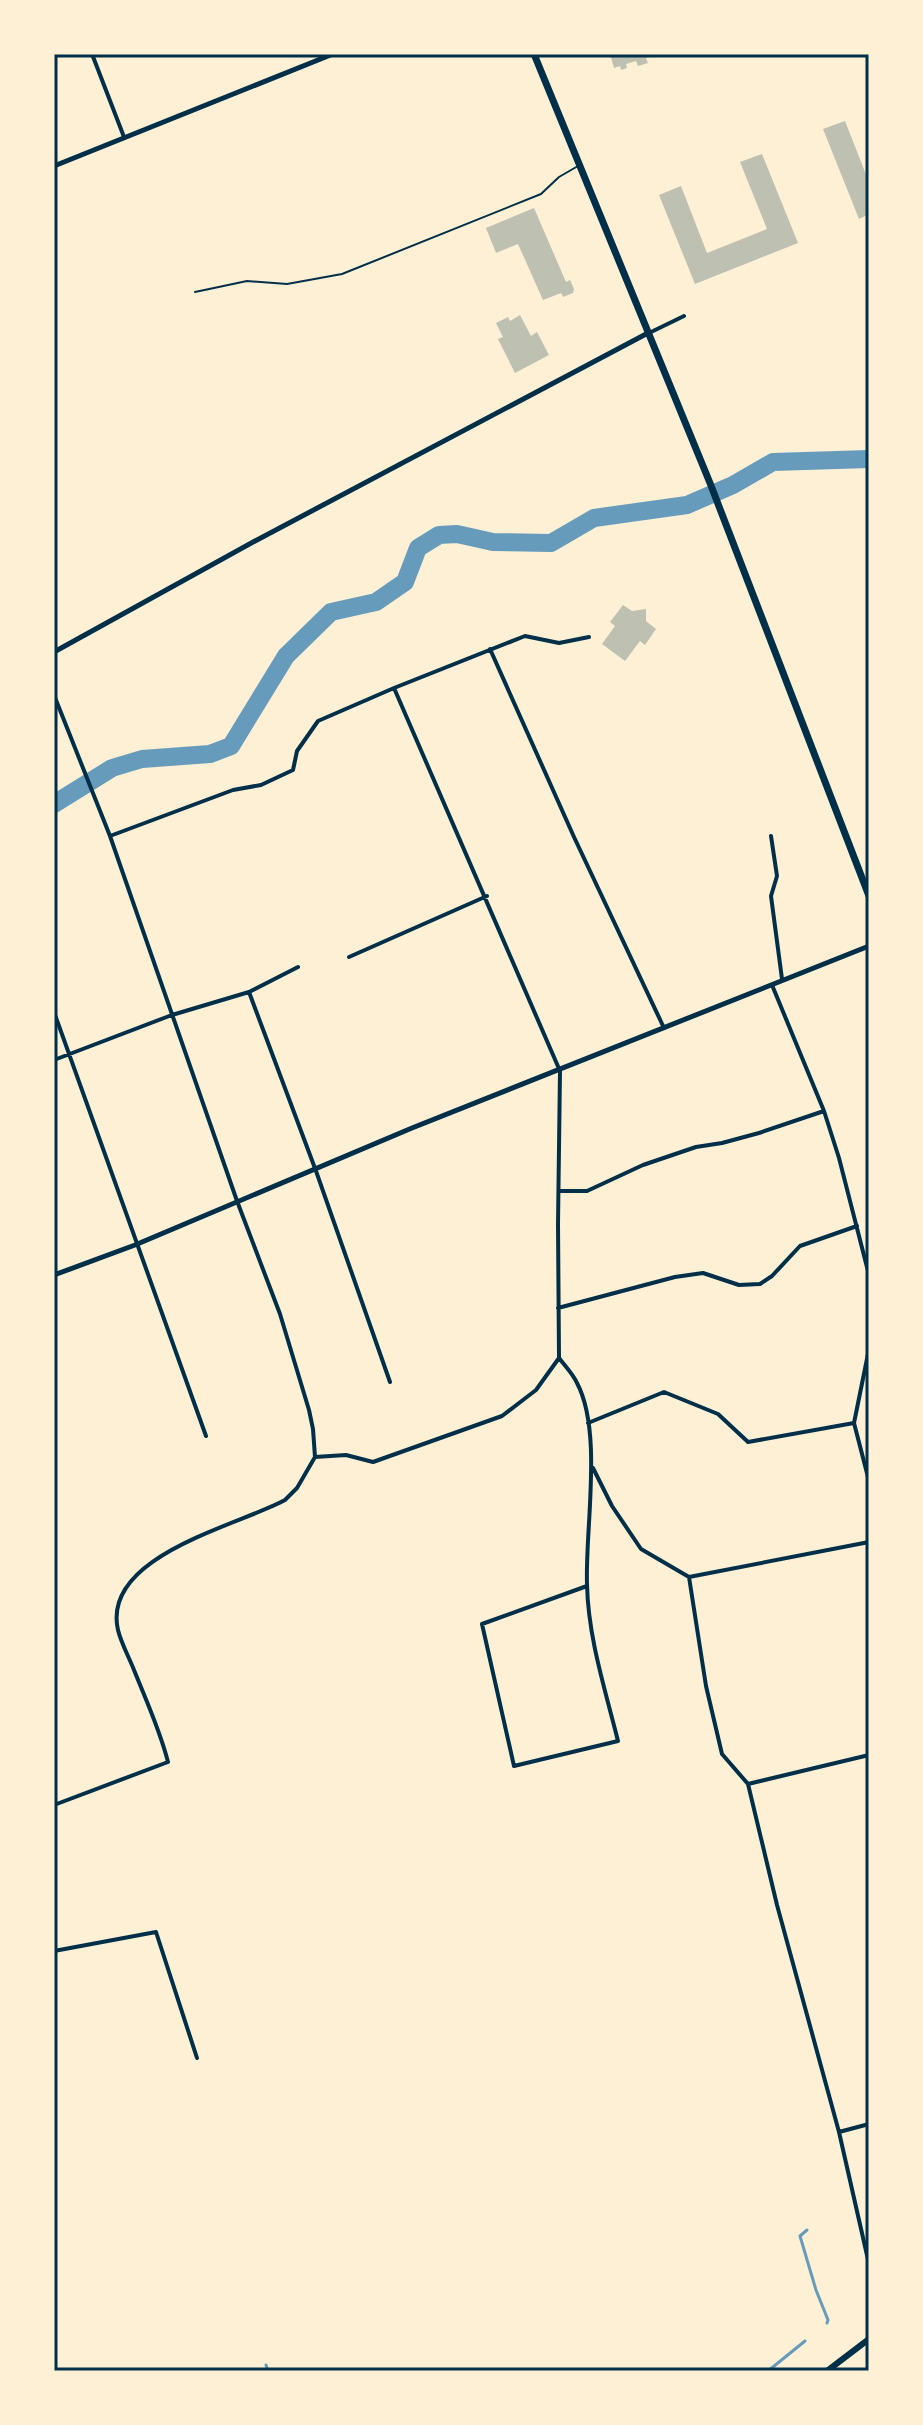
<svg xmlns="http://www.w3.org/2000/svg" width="923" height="2425" font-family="Lato,sans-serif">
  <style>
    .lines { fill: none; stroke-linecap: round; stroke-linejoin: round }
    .stream { stroke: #669bbc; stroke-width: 3 }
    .river { stroke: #669bbc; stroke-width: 18 }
    .building { fill: #bec0b2 }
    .service { stroke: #003049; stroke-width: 2 }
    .minor { stroke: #003049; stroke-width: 4 }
    .tertiary { stroke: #003049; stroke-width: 5 }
    .secondary { stroke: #003049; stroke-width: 6 }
    .primary { stroke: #003049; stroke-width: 7 }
    .neatline { fill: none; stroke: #003049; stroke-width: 3 }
  </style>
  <rect width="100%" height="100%" fill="#fdf0d5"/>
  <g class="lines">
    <path class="stream" d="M 807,2230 L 800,2236 L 816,2290 L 828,2320 L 827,2323
      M 266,2365 L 268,2371
      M 768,2371 L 805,2341"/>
    <path class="river" d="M 54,804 L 112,768 L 142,759 L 210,754 L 231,746 L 286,656 L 331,612 L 376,602 L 405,582 L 418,548 L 439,535 L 457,534 L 493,542 L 551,543 L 594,518 L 687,505 L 733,485 L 773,462 L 869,459"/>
  </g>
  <path class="building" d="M 610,54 L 649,54 L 650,57 L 646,58 L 648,63 L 638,66 L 636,61 L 626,64 L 627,68 L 621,70 L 620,66 L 614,68 Z
    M 845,121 L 869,182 L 869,214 L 859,219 L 823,129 Z
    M 762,154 L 798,243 L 695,284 L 659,195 L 681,186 L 707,253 L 767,229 L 740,162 Z
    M 534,208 L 566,282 L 570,280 L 574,289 L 573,293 L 563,297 L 561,293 L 543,300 L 518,244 L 496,253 L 486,228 Z
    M 520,315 L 531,336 L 537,332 L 549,355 L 515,373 L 498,339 L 503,337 L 496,323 L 508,317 L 510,321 Z
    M 623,605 L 632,611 L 646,609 L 646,621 L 656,629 L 645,645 L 640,641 L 625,661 L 602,644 L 615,626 L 610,622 Z"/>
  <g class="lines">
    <path class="service" d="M 195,292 L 247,281 L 287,284 L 342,274 L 541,194 L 559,177 L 578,166"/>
    <path class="minor" d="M 92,54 L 124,137
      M 649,333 L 684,316
      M 490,649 L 574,837 L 664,1028
      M 54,695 L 110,836 L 237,1201 L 280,1314 L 309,1410 L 313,1429 L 315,1457 L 297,1488 L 285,1500 C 237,1526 101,1556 118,1630 C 121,1643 129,1657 134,1670 C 146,1700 160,1730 168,1762 L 54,1805
      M 110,836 L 233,790 L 261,785 L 293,770 L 297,751 L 318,721 L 394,688 L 525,636 L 559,643 L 589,637
      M 771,836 L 777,876 L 771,896 L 782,979
      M 349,957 L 487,896
      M 772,985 L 824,1111 L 839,1158 L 869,1275
      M 249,992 L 316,1171 L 390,1382
      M 54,1012 L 206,1436
      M 54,1060 L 172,1015 L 249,992 L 298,967
      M 559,1191 L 587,1191 L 643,1165 L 696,1147 L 722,1143 L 759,1133 L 824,1111
      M 558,1308 L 675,1277 L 703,1273 L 739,1285 L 760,1284 L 772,1276 L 800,1246 L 857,1226
      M 869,1349 L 854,1423 L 869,1481
      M 559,1358 C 565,1366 573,1374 577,1383 C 603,1432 585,1528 587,1584 C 588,1637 605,1689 618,1741 L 514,1766 L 482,1624 L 587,1586
      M 588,1423 L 664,1392 L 718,1414 L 748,1442 L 854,1423
      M 315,1457 L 346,1455 L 373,1462 L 502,1416 L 536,1390 L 559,1358 L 558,1224 L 560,1071 L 394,688
      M 593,1468 L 612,1506 L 641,1549 L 689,1577 L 869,1542
      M 689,1577 L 706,1686 L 722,1754 L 748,1784 L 869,1755
      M 748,1784 L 777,1905 L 839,2132 L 869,2264
      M 54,1951 L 156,1932 L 197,2058
      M 839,2132 L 869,2124"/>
    <path class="tertiary" d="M 54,166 L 333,54
      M 54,652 L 255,541 L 648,333
      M 54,1275 L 135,1245 L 412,1128 L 869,946"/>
    <path class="secondary" d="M 827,2371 L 869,2339"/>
    <path class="primary" d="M 534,54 L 710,483 L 869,896"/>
  </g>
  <rect width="923" height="2425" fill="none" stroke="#fdf0d5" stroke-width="112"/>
  <rect x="56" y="56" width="811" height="2313" class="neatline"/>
</svg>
